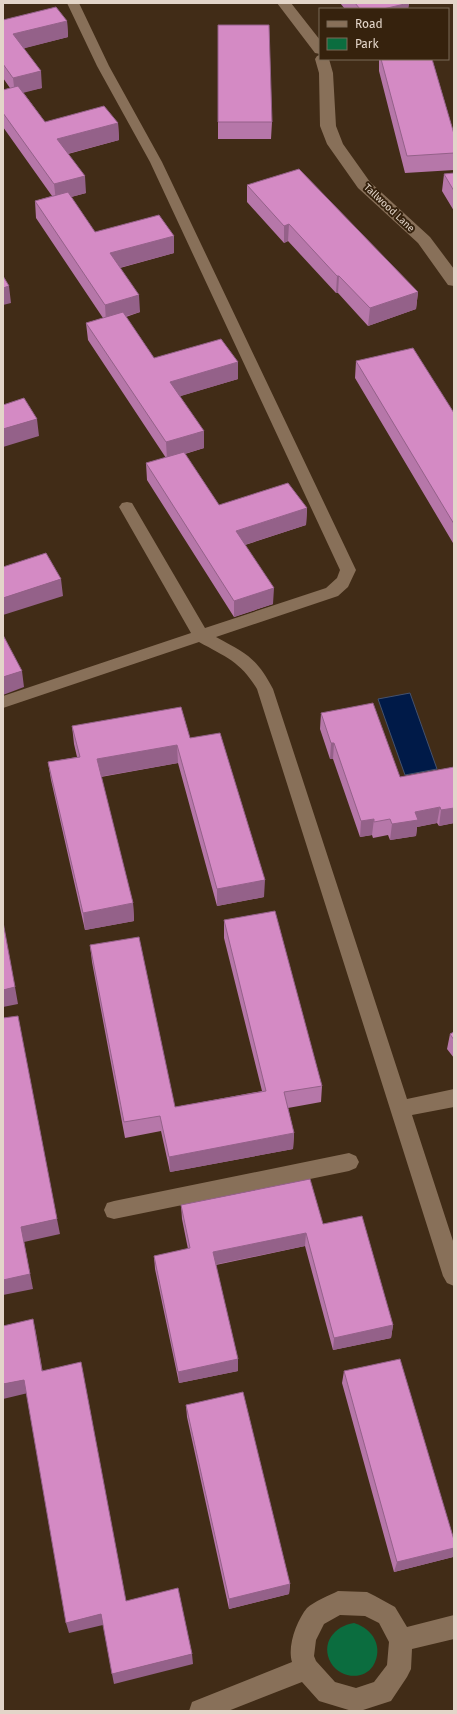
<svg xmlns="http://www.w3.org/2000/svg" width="457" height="1714" font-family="'Fira Sans',sans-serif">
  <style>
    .green { fill: #0b6d3f }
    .water { fill: #001a48; stroke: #44526f }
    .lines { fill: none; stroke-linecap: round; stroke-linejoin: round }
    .service { fill: #887059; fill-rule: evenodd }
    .minor { fill: #887059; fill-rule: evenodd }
    .wall { fill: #b677a9 }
    .shaded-wall { fill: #946189 }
    .building { fill: #d48ac4; stroke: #946189 }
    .labels { text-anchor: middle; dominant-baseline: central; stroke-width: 4; stroke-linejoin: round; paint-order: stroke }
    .far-street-label { font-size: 10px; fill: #e3d5c9; stroke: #36220d }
  </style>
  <rect width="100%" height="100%" fill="#412c17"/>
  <path class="green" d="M 354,1623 C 373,1629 384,1647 373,1666 C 363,1681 340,1678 331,1663 C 320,1644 334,1626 354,1623 Z"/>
  <path class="water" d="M 410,693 L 437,769 L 405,775 L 378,699 Z"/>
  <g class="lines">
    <path class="service" d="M 67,3 L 79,3 L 109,66 L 162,162 L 356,570 L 348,587 L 338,596 L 216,637 C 247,654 256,657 273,689 L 407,1099 L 454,1089 L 454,1107 L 412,1115 L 454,1244 L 454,1286 L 447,1283 L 443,1276 L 257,689 C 241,662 226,657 199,642 L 3,708 L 3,696 L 191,633 L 119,507 L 122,503 L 127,502 L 132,503 L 205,628 L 326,588 L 337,578 L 340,570 L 150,162 L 97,66 Z
      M 349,1153 L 356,1156 L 359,1162 L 356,1168 L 349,1171 L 114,1219 L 107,1217 L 104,1210 L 107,1203 L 114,1201 Z
      M 338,1591 L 367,1592 L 375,1596 L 395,1607 L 407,1627 L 454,1615 L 454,1639 L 412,1649 L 411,1669 L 407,1677 L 391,1701 L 360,1711 L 352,1711 L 319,1701 L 302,1682 L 228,1711 L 189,1711 L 192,1702 L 292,1662 C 287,1646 297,1620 307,1608 C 313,1602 330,1595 338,1591 ZM 340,1615 L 365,1616 L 379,1623 L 389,1642 L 387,1665 L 374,1682 L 356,1688 L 335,1682 L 316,1661 L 314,1656 L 316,1640 L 324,1624 Z"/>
    <path class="minor" d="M 277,3 L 291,3 L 320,40 L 320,54 L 315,53 Z
      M 320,55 L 320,59 L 329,59 L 333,73 L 336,126 L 343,144 L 370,182 L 430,237 L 454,269 L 454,286 L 448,285 L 418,243 L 358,188 L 327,144 L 320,126 L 319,73 L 315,59 L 317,56 Z"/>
  </g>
  <path class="wall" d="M 340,3 L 409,3 L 408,9 L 345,9 Z
    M 3,20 L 67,21 L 68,37 L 24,48 L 42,88 L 23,92 L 45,122 L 118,123 L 119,140 L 68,154 L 86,193 L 71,197 L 95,232 L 174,236 L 174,253 L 120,268 L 140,312 L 126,317 L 154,358 L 238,362 L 238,379 L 180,396 L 204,448 L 185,454 L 219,505 L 307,508 L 306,525 L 245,545 L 273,604 L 234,617 L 147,480 L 146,463 L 166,458 L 88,340 L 86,323 L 103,318 L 36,218 L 35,201 L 52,196 L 3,127 L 3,90 L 10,88 L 3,78 Z
    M 218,25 L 272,122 L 271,139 L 218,139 Z
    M 379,59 L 432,59 L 454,134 L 454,170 L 405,173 L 379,71 Z
    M 454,173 L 454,211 L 442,191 L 444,174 Z
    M 247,185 L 418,292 L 416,309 L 368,326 L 338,293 L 336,293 L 288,241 L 284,243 L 247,202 Z
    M 356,361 L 454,413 L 454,542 L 453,543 L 355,378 Z
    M 321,713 L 400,777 L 454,767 L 454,823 L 439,826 L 437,823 L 417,827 L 416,836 L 390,840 L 388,835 L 373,838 L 372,835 L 360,837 L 333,759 L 330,759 L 320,729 Z
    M 72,726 L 190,738 L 264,897 L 217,906 L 178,763 L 101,777 L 133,903 L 134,921 L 85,930 L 51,780 L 48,762 L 77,757 L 74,744 Z
    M 224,920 L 322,1086 L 321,1102 L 288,1108 L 294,1133 L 293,1149 L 170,1172 L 161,1131 L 125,1138 L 92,962 L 90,945 L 175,1107 L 262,1091 L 224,938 Z
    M 454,1032 L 454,1058 L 447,1049 L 450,1034 Z
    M 181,1205 L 323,1224 L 393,1325 L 391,1338 L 333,1350 L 305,1246 L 216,1265 L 238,1371 L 179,1383 L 155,1269 L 154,1256 L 188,1249 L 182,1219 Z
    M 344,1371 L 454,1540 L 454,1554 L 453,1557 L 394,1572 L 342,1383 Z
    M 186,1405 L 290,1584 L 289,1594 L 229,1609 L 187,1417 Z"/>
  <path class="shaded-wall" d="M 409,3 L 408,9 L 383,9 Z
    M 67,21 L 68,37 L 14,51 L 13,34 Z
    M 41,71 L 42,88 L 15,95 L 13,78 Z
    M 118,123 L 119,140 L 59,156 L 57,139 Z
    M 85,176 L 86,193 L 56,201 L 54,184 Z
    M 289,224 L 288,241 L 284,243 L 284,226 Z
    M 174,236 L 174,253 L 111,270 L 110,253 Z
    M 337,276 L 339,276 L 338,293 L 336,293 Z
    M 9,286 L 11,303 L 3,305 L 3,288 Z
    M 418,292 L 416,309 L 368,326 L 370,308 Z
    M 139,295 L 140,312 L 106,322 L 105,305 Z
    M 238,362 L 238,379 L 171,399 L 170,382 Z
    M 37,419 L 39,436 L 3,447 L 3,429 Z
    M 204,431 L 204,448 L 167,459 L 166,442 Z
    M 307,508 L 306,525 L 235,548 L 236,531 Z
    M 61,579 L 63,596 L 3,615 L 3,598 Z
    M 274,588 L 273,604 L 234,617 L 234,601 Z
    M 22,671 L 24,687 L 3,695 L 3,677 Z
    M 331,743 L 334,743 L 333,759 L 330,759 Z
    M 177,745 L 178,763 L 98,777 L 97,759 Z
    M 440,807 L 437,823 L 417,827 L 416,836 L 390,840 L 392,824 L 415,812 Z
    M 454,808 L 454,823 L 439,826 L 441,810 Z
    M 374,819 L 372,835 L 360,837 L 361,821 Z
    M 265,880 L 264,897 L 217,906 L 217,889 Z
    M 133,903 L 134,921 L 85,930 L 83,913 Z
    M 15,987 L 18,1004 L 3,1007 L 3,990 Z
    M 294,1133 L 293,1149 L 170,1172 L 169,1157 Z
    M 57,1219 L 60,1234 L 24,1242 L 33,1289 L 3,1295 L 3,1280 L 21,1227 Z
    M 306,1233 L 305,1246 L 213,1265 L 213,1252 Z
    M 33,1319 L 36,1333 L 45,1385 L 42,1371 Z
    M 393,1325 L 391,1338 L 333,1350 L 334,1338 Z
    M 238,1359 L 238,1371 L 179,1383 L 178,1372 Z
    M 24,1380 L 28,1393 L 3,1399 L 3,1384 Z
    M 454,1548 L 454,1554 L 453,1557 L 394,1572 L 397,1562 Z
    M 290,1584 L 289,1594 L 229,1609 L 229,1599 Z
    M 101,1614 L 103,1625 L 69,1633 L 66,1623 Z
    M 192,1654 L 193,1664 L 114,1684 L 112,1674 Z"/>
  <path class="building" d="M 355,3 L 409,3 L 383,9 L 360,9 Z
    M 56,7 L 67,21 L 13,34 L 41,71 L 13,78 L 3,64 L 3,20 Z
    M 218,25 L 269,25 L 272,122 L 218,122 Z
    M 381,59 L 432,59 L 454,134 L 454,153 L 407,156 Z
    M 18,86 L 45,122 L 104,106 L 118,123 L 57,139 L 85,176 L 54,184 L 3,113 L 3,90 Z
    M 299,169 L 418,292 L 370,308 L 339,276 L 337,276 L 289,224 L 284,226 L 247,185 Z
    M 454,173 L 454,191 L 444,174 Z
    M 68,192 L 95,232 L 159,215 L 174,236 L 110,253 L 139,295 L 105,305 L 35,201 Z
    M 3,276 L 9,286 L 3,288 Z
    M 123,312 L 154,358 L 221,339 L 238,362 L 170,382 L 204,431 L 166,442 L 86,323 Z
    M 413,348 L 454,413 L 454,524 L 356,361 Z
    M 24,398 L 37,419 L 3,429 L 3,405 Z
    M 184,452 L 219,505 L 288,483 L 307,508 L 236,531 L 274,588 L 234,601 L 146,463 Z
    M 46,553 L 61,579 L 3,598 L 3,567 Z
    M 3,635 L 22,671 L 3,677 Z
    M 373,703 L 400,777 L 454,767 L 454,808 L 441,810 L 440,807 L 415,812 L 418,820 L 392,824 L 390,819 L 374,822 L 374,819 L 361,821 L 334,743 L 331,743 L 321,713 Z
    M 181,707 L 190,738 L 220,733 L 265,880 L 217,889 L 177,745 L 97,759 L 133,903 L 83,913 L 48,762 L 80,757 L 72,726 Z
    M 275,911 L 322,1086 L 284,1092 L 294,1133 L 169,1157 L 160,1116 L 124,1122 L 90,945 L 139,937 L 175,1107 L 266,1091 L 224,920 Z
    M 3,922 L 15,987 L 3,990 Z
    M 18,1016 L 57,1219 L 21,1227 L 30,1274 L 3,1280 L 3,1018 Z
    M 454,1032 L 454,1040 L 450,1034 Z
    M 310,1179 L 323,1224 L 362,1216 L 393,1325 L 334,1338 L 306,1233 L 213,1252 L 238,1359 L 178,1372 L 154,1256 L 190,1248 L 181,1205 Z
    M 33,1319 L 42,1371 L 81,1362 L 126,1601 L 178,1588 L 192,1654 L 112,1674 L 101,1614 L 66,1623 L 24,1380 L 3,1384 L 3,1326 Z
    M 400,1359 L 454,1540 L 454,1548 L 397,1562 L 344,1371 Z
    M 243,1392 L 290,1584 L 229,1599 L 186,1405 Z"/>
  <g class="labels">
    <g class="far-street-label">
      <text transform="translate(389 208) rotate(43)">Tallwood Lane</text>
    </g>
  </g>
  <rect width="457" height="1714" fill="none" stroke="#e3d5c9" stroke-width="8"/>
  <rect x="319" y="8" width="130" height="52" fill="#36220d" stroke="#7b6a58"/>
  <rect x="327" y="21" width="20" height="6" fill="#887059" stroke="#7b6a58"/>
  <text x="355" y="28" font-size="12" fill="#e3d5c9">Road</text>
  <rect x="327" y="38" width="20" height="12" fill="#0b6d3f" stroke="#7b6a58"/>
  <text x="355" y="48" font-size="12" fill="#e3d5c9">Park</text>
</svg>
